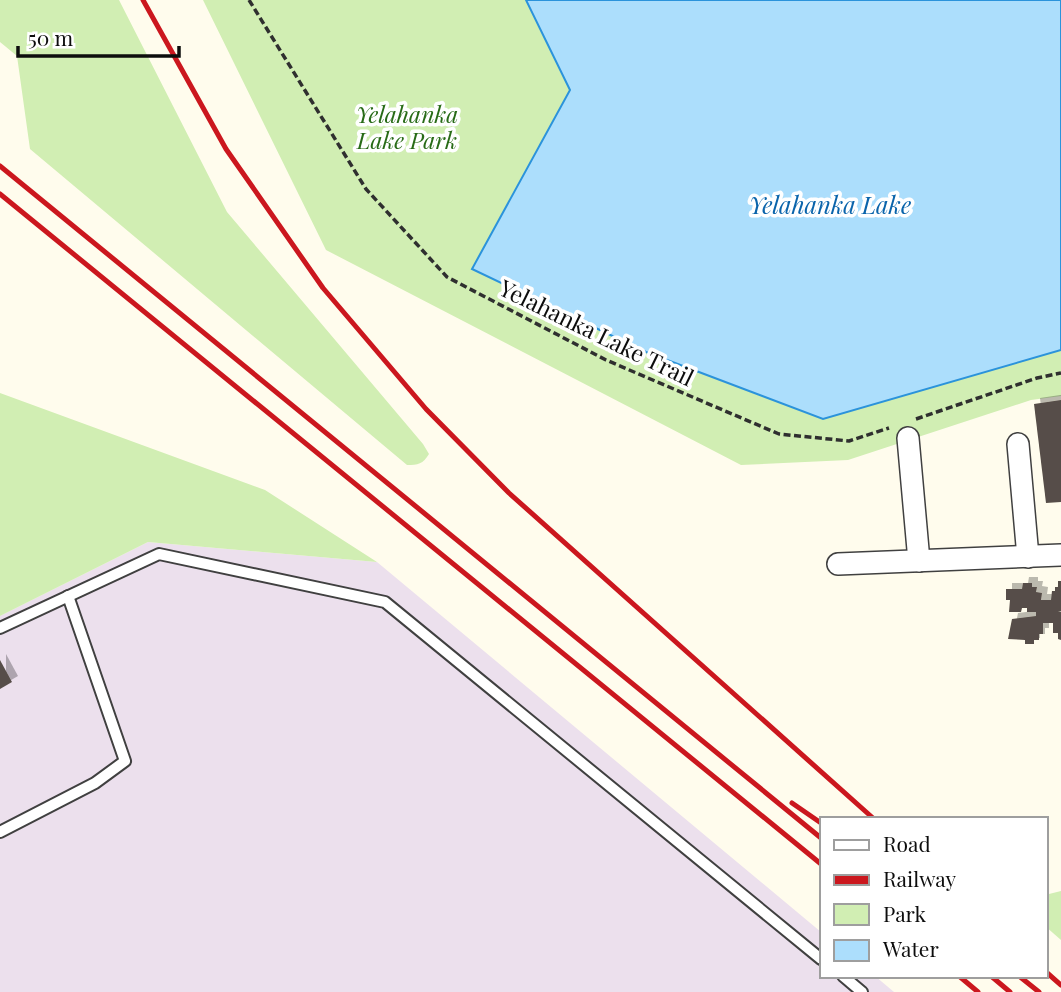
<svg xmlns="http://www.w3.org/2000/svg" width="1061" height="992" viewBox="0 0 1061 992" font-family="'Playfair Display',serif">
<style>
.industrial{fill:#ece0ed}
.green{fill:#d1eeb3}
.water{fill:#acdefc;stroke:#2b93db;stroke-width:2}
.building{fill:#574e48;filter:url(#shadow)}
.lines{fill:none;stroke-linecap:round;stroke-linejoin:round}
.service-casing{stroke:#404040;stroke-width:14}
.minor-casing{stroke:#404040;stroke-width:24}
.path{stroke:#2f2f2f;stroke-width:3.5;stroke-dasharray:7 3.5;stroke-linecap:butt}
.service{stroke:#fff;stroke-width:10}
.minor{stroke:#fff;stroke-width:21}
.rail{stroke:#cb171e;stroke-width:5}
.labels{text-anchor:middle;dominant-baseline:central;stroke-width:7;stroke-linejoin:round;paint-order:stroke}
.park-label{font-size:23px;font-style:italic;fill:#286b17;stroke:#fff}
.street-label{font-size:23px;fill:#0d0d0d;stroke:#fff}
.water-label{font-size:24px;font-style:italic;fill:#0a64ab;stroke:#fff}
</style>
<defs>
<filter id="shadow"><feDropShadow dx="6" dy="-6" stdDeviation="0" flood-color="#0004"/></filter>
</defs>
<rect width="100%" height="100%" fill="#fffced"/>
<path class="industrial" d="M 148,542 L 377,562 L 821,932 L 821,976 L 875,976 L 894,992 L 0,992 L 0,616 Z"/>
<g class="green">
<path d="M 0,0 L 119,0 L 227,212 L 423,444 L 429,454 C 423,464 418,465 407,465 L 30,149 L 17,56 L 0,42 Z"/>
<path d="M 203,0 L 526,0 L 570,90 L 473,269 L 646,352 L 823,419 L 1061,350 L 1061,396 L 1031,400 L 848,460 L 741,465 L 326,250 Z"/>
<path d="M 0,393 L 265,490 L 377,562 L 148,542 L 0,616 Z"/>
<path d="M 1061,891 L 1061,940 L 1045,926 L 1045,895 Z"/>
</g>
<path class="water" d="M 526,0 L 1061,0 L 1061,350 L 823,419 L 646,352 L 472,269 L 570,90 Z"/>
<g class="building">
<path d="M 1061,400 L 1061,502 L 1046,503 L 1034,404 Z"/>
<path d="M 1058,581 L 1061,581 L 1061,611 L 1058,611 L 1061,612 L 1061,640 L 1058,639 L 1058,633 L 1053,633 L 1053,623 L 1043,623 L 1043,634 L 1039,634 L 1039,640 L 1034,640 L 1034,644 L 1025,644 L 1025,640 L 1008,639 L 1012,619 L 1036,616 L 1036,612 L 1027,612 L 1027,608 L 1022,608 L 1021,612 L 1009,612 L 1010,600 L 1006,600 L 1006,589 L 1022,589 L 1023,583 L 1032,583 L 1032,587 L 1037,587 L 1036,592 L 1042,593 L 1041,600 L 1051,600 L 1052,591 L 1055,591 L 1055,587 L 1058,587 Z"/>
<path d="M 0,660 L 12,682 L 0,689 Z"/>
</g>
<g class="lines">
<defs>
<g id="service">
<path d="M 0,628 L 159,554 L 385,602 L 821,959"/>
<path d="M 0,832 L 95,783 L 125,761 L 68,596"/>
<path d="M 843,976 L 862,992"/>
</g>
<g id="minor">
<path d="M 908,438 L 919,561"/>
<path d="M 1018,444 L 1028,557"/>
<path d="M 838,564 L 1061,555"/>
</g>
</defs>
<use href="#service" class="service-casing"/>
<use href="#minor" class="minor-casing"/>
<g class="path">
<path d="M 249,0 L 366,189 L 447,277 L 606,360 L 779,434 L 849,441 L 889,428"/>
<path d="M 916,419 L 1037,378 L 1061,373"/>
</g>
<use href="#service" class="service"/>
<use href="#minor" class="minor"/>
<g class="rail">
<path d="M 143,0 L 226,149 L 323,288 L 426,409 L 509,493 L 874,819"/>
<path d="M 0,166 L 821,838"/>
<path d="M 0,194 L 821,864"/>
<path d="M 792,803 L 821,823"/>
<path d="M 1045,971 L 1061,985"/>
<path d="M 959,976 L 978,992"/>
<path d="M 991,976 L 1010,992"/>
<path d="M 1019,976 L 1039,992"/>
</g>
</g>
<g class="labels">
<g class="park-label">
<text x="407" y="113">Yelahanka<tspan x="407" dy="26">Lake Park</tspan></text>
</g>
<g class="street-label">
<text transform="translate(597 332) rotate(26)">Yelahanka Lake Trail</text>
</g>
<g class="water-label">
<text x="830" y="204">Yelahanka Lake</text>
</g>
</g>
<rect x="820" y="817" width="228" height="161" fill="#ffffff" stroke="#9e9e9e" stroke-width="2"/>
<rect x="834" y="840" width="35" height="10" fill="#ffffff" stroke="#9e9e9e" stroke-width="2"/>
<text x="883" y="852" font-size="21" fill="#0d0d0d">Road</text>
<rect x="834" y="875" width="35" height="10" fill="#cb171e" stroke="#9e9e9e" stroke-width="2"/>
<text x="883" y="887" font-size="21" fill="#0d0d0d">Railway</text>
<rect x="834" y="904" width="35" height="21" fill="#d1eeb3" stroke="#9e9e9e" stroke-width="2"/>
<text x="883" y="922" font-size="21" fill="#0d0d0d">Park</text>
<rect x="834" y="940" width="35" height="21" fill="#acdefc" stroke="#9e9e9e" stroke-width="2"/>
<text x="883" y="957" font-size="21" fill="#0d0d0d">Water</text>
<path d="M18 46v10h161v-10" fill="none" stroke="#0d0d0d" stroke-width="3.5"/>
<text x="28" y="46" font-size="21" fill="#0d0d0d" stroke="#ffffff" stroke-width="5" paint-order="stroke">50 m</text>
</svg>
